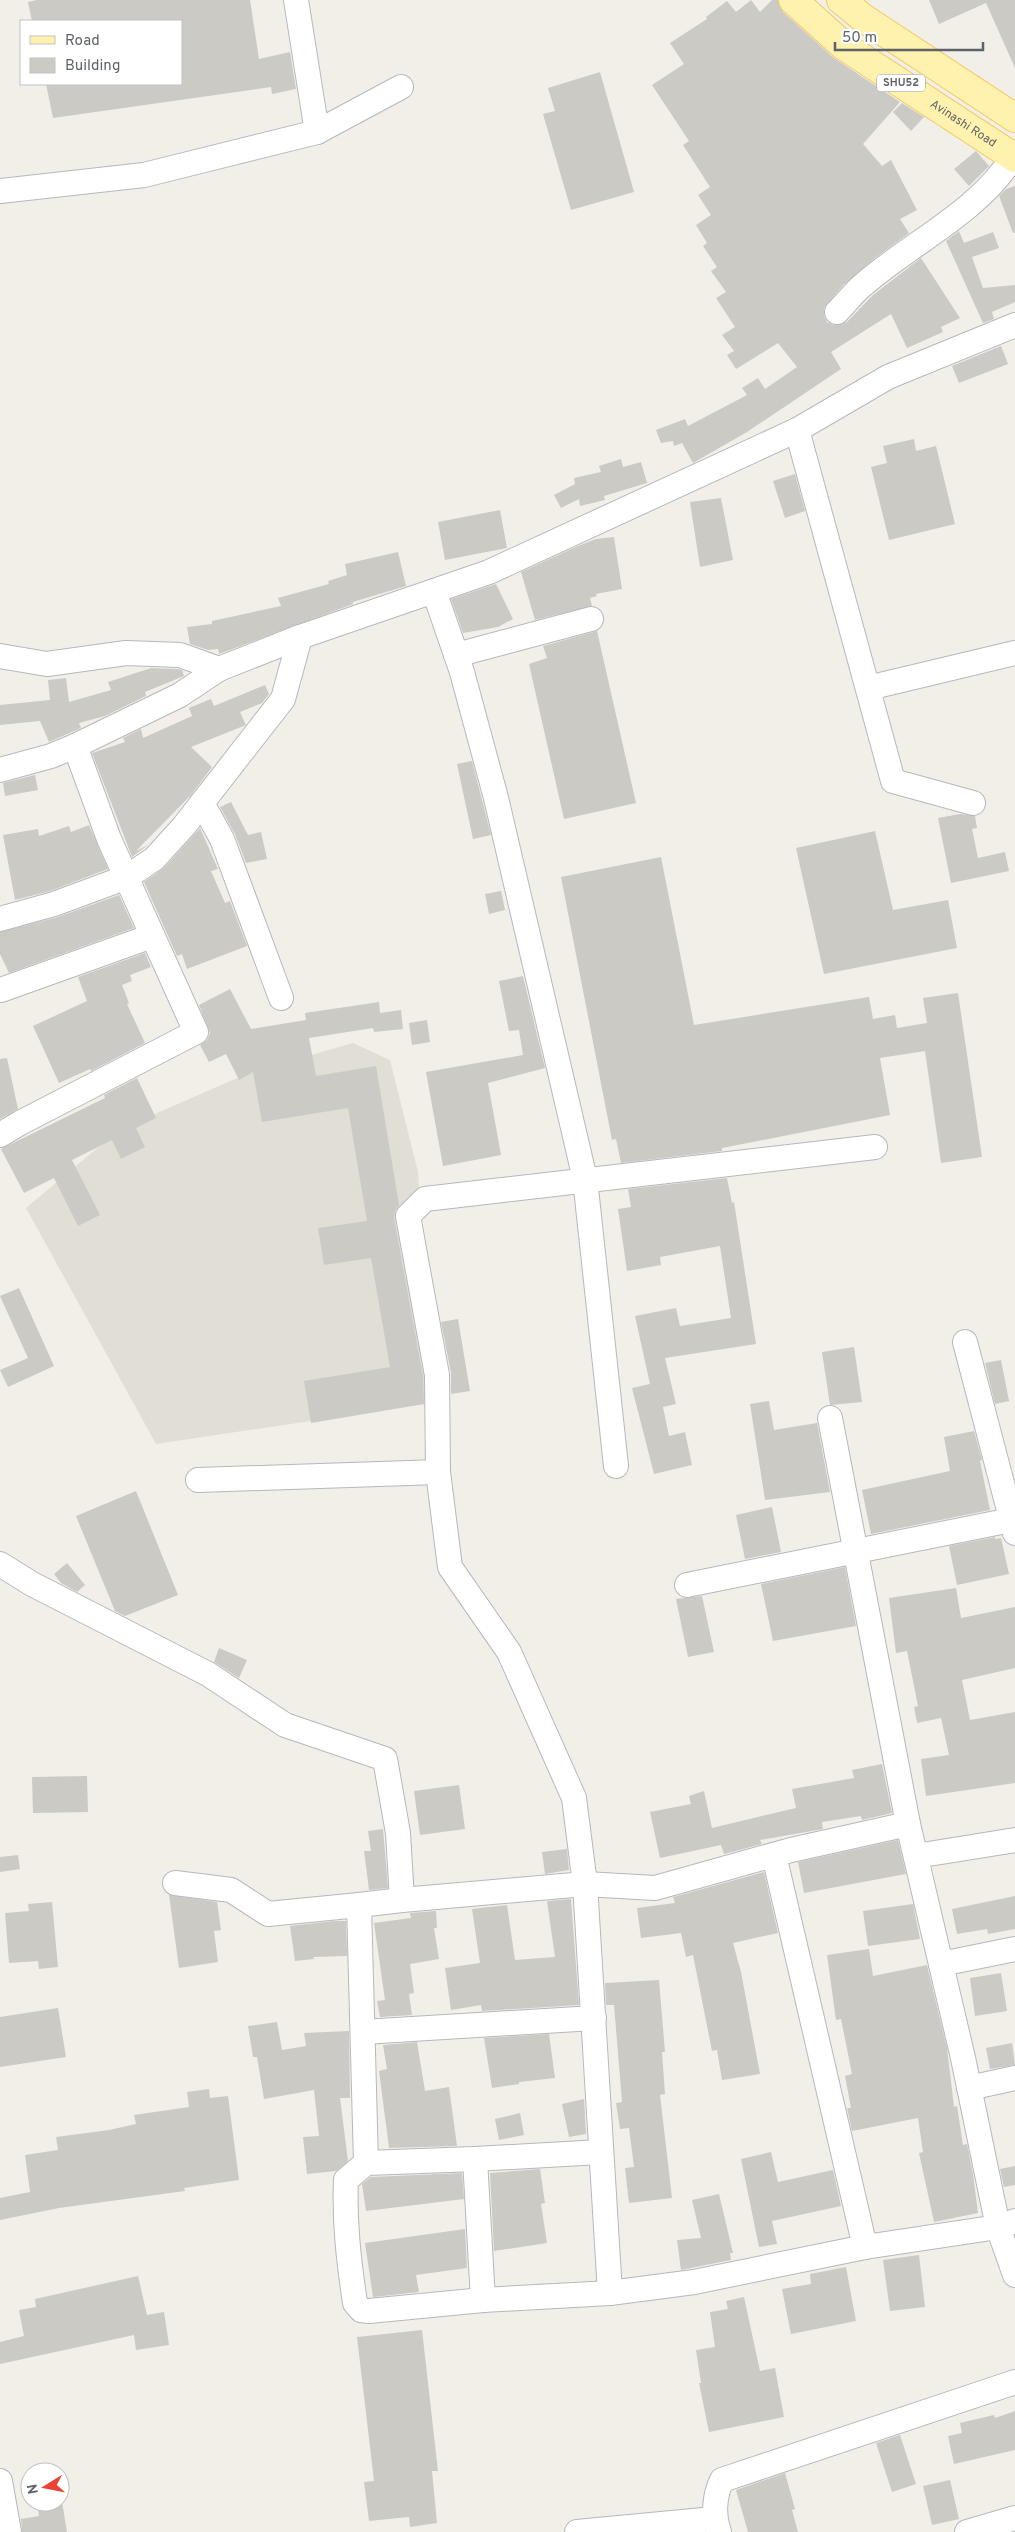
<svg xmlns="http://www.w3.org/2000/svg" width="1015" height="2532" viewBox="0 0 1015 2532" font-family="Overpass,sans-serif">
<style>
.education{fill:#e1ded6}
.building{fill:#cccac5}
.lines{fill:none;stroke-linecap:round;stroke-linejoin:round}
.minor-casing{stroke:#b5b8bc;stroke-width:26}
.major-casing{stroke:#f2c960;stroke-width:30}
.minor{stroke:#fff;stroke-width:24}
.major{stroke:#fff2af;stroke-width:28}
.labels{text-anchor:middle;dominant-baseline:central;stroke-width:5;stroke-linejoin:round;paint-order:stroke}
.shield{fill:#fff;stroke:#8f9295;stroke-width:1}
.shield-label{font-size:11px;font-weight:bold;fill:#5f6368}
.street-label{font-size:12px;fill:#5f6368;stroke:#fff}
</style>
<rect width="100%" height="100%" fill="#f1efe8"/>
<path class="education" d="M 353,1043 L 390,1060 L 418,1172 L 431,1403 L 156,1444 L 26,1208 L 120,1129 L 249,1073 Z"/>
<g class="building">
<path d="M 37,0 L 250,0 L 259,59 L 290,52 L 296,89 L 272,94 L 271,87 L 53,118 L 46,84 L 181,84 L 181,21 L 32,21 L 28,2 Z"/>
<path d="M 751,0 L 760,12 L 772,0 L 778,0 L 783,12 L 834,58 L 900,102 L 863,144 L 882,166 L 891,160 L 917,210 L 900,219 L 909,233 L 875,258 L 843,285 L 824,308 L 824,315 L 827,322 L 834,325 L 847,322 L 873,295 L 921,258 L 960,318 L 941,327 L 943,332 L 907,348 L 891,314 L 831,352 L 841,369 L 747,432 L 693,463 L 682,443 L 674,446 L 673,441 L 661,443 L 656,430 L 685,419 L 688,426 L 747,395 L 742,388 L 758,378 L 765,389 L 797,367 L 778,343 L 736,369 L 727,355 L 734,351 L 722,335 L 735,327 L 716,298 L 726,292 L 711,271 L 717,267 L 703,246 L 707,243 L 696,225 L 711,215 L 698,195 L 710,187 L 683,145 L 689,141 L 652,85 L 684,64 L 670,43 L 707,19 L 706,17 L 727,1 L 736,12 Z"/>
<path d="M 929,0 L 1015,0 L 1015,68 L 986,3 L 939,24 Z"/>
<path d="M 600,72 L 634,192 L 571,210 L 543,114 L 555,111 L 548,88 Z"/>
<path d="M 902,103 L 924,117 L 911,131 L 893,112 Z"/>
<path d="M 976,151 L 989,166 L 969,186 L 954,169 Z"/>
<path d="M 1015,186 L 1015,233 L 1013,233 L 999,196 L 1006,189 Z"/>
<path d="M 959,231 L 964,243 L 993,232 L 999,248 L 972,257 L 983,288 L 1015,285 L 1015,302 L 992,312 L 994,319 L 983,323 L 946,241 Z"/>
<path d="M 1001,346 L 1008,364 L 959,383 L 952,366 Z"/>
<path d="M 914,439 L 916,451 L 936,446 L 955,524 L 889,540 L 871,467 L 887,463 L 883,446 Z"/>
<path d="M 621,459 L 623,467 L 641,462 L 647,483 L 604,496 L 605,500 L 580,506 L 579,499 L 561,508 L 554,495 L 575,484 L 574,478 L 601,472 L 599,466 Z"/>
<path d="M 795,474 L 805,511 L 785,518 L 773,481 Z"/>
<path d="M 721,498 L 733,560 L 700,567 L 690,502 Z"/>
<path d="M 500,510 L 507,548 L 445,560 L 438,522 Z"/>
<path d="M 614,537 L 622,589 L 596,594 L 597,596 L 590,598 L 592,606 L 535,620 L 521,572 L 578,546 L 596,539 Z"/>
<path d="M 398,552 L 406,586 L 353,602 L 353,604 L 219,654 L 218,649 L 208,650 L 190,644 L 187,627 L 212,624 L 212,621 L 281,606 L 278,598 L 329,584 L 328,581 L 347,575 L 345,564 Z"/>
<path d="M 496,584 L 513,619 L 498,627 L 463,633 L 451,599 Z"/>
<path d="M 597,631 L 636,803 L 564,819 L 529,664 L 547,658 L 543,646 Z"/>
<path d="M 151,668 L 177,669 L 182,670 L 184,676 L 145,692 L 146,696 L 105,716 L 79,723 L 81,728 L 49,742 L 40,721 L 0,725 L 0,705 L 50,700 L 48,680 L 66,678 L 69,702 L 111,690 L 108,682 Z"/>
<path d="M 265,685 L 269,694 L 262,703 L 240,712 L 246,725 L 191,747 L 212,767 L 192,794 L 136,851 L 148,845 L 132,857 L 92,753 L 125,742 L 123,738 L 141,729 L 143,738 L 192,716 L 189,708 L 211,699 L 214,706 Z"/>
<path d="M 472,761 L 491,835 L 473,839 L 457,764 Z"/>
<path d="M 35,775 L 38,790 L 5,796 L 3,783 Z"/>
<path d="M 231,802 L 248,835 L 261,832 L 267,859 L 246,863 L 235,834 L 220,807 Z"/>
<path d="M 960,814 L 975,816 L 977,828 L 972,829 L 978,858 L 1005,852 L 1009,871 L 951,883 L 938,818 Z"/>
<path d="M 89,825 L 108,869 L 50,891 L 15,900 L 3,835 L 38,829 L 39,836 L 69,826 L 71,832 Z"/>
<path d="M 200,828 L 218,869 L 211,871 L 225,903 L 230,901 L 247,946 L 187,969 L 182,954 L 177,956 L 144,882 L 164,868 Z"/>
<path d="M 875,831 L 893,910 L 948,900 L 957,948 L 824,974 L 796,848 Z"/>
<path d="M 661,857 L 694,1025 L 869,997 L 873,1019 L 895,1015 L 897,1028 L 927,1023 L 923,998 L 958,993 L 982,1157 L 941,1163 L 925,1051 L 880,1058 L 890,1115 L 722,1148 L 722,1151 L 621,1163 L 616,1139 L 612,1140 L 561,877 Z"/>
<path d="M 501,891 L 505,910 L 489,914 L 485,894 Z"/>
<path d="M 119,895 L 134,928 L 9,973 L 0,954 L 0,932 L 58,917 Z"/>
<path d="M 145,953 L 151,967 L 130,975 L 132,981 L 122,985 L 129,1003 L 127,1004 L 145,1043 L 91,1071 L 90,1069 L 59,1083 L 33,1026 L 87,1001 L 78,977 Z"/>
<path d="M 523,976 L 545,1068 L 488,1083 L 501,1155 L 443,1166 L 426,1072 L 523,1055 L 519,1030 L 509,1031 L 499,981 Z"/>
<path d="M 230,989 L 251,1029 L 306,1020 L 305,1013 L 379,1002 L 380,1013 L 401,1010 L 403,1029 L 374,1032 L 373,1028 L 309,1038 L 316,1076 L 376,1066 L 399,1205 L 395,1211 L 394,1218 L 423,1376 L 424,1404 L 311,1423 L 304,1381 L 390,1367 L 371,1258 L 324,1265 L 318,1228 L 367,1221 L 348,1108 L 262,1122 L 253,1072 L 239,1080 L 226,1054 L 209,1062 L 200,1045 L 207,1040 L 210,1033 L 199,1005 Z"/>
<path d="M 427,1020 L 430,1042 L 412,1045 L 409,1023 Z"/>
<path d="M 7,1058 L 18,1109 L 0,1119 L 0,1059 Z"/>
<path d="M 137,1078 L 156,1118 L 136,1128 L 145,1147 L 121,1159 L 112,1140 L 72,1160 L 100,1215 L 78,1226 L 54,1178 L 24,1193 L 1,1149 L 105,1098 L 104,1095 Z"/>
<path d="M 727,1178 L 732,1203 L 734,1202 L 756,1344 L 665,1358 L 676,1404 L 663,1407 L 669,1436 L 685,1432 L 692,1465 L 654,1474 L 632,1388 L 650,1384 L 635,1316 L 676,1308 L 680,1326 L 731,1318 L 720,1246 L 660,1257 L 661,1265 L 627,1271 L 618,1209 L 631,1207 L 628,1189 Z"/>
<path d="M 19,1288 L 54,1366 L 8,1387 L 0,1370 L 28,1358 L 0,1296 Z"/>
<path d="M 458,1319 L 470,1391 L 451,1394 L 451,1373 L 441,1322 Z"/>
<path d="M 854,1347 L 862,1402 L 830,1405 L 822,1352 Z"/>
<path d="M 1001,1360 L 1009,1401 L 995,1404 L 985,1363 Z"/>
<path d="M 769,1401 L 774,1430 L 817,1423 L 830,1492 L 765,1500 L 750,1404 Z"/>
<path d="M 974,1431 L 982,1460 L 980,1461 L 990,1510 L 871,1534 L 862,1490 L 950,1471 L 944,1437 Z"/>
<path d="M 136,1491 L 178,1595 L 125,1616 L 115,1611 L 76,1516 Z"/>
<path d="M 772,1507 L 781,1552 L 745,1559 L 736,1515 Z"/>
<path d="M 995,1537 L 995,1539 L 1001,1538 L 1009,1574 L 957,1585 L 949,1546 Z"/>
<path d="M 67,1563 L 85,1585 L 77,1592 L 61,1583 L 54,1574 Z"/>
<path d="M 845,1567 L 856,1626 L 773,1641 L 761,1584 Z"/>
<path d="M 956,1588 L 961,1618 L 1015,1607 L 1015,1668 L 962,1680 L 970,1720 L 1015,1712 L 1015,1783 L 926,1796 L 921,1759 L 949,1755 L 941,1718 L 917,1723 L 914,1707 L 918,1706 L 907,1651 L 896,1653 L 889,1598 Z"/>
<path d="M 702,1596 L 714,1652 L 688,1657 L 676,1599 Z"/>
<path d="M 219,1648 L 247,1660 L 239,1678 L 214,1662 Z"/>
<path d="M 882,1764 L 892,1813 L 862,1820 L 861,1816 L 822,1822 L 823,1829 L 760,1840 L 762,1844 L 724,1854 L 721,1845 L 660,1858 L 650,1812 L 691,1804 L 689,1796 L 704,1791 L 712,1828 L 796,1808 L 792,1789 L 854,1778 L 852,1770 Z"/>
<path d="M 87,1776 L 88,1812 L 33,1813 L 32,1777 Z"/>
<path d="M 459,1785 L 465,1829 L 420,1835 L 414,1791 Z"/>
<path d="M 383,1829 L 388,1888 L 369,1890 L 364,1851 L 371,1851 L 368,1831 Z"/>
<path d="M 898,1840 L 906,1874 L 804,1893 L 798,1862 Z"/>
<path d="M 567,1849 L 569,1870 L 545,1874 L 542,1852 Z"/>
<path d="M 18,1855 L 20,1869 L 0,1872 L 0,1857 Z"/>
<path d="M 764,1872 L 778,1933 L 733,1943 L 741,1972 L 760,2074 L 722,2080 L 717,2050 L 712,2051 L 693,1955 L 686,1957 L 681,1933 L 641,1938 L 637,1908 L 675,1903 L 673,1897 Z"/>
<path d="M 169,1895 L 217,1902 L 221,1930 L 214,1931 L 218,1962 L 179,1968 Z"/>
<path d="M 1015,1896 L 1015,1929 L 988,1934 L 987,1929 L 957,1934 L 952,1909 Z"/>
<path d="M 571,1899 L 579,2005 L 482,2011 L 481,2005 L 451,2010 L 445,1968 L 480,1963 L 472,1909 L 507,1905 L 515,1960 L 555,1957 L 547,1901 Z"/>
<path d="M 52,1902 L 58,1967 L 39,1969 L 38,1961 L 9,1963 L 5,1913 L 29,1911 L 28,1904 Z"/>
<path d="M 913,1904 L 920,1939 L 868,1946 L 863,1911 Z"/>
<path d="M 436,1911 L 437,1928 L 434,1928 L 439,1959 L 410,1964 L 414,1993 L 409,1994 L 412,2015 L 380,2017 L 377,2001 L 385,2000 L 374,1923 L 411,1918 L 410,1913 Z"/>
<path d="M 334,1921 L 346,1921 L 347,1956 L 313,1957 L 314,1959 L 295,1961 L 290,1926 Z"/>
<path d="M 869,1949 L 873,1976 L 927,1965 L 947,2048 L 954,2107 L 957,2106 L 963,2145 L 967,2144 L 973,2174 L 978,2213 L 934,2222 L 919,2153 L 923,2152 L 918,2118 L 852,2131 L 847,2108 L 851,2108 L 845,2076 L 852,2074 L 841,2019 L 836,2020 L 827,1955 Z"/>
<path d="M 1001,1973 L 1007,2011 L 975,2016 L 970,1978 Z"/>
<path d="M 659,1980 L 665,2052 L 662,2052 L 665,2094 L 660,2095 L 672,2198 L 629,2203 L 625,2168 L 634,2167 L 629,2128 L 620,2129 L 616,2103 L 622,2102 L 614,2005 L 606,2005 L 605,1983 Z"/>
<path d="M 58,2008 L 66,2057 L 0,2067 L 0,2017 Z"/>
<path d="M 277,2022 L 282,2050 L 306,2046 L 304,2033 L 349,2031 L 350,2098 L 340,2098 L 348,2161 L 336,2171 L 307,2174 L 303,2137 L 319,2136 L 314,2090 L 264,2099 L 257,2057 L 253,2057 L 248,2026 Z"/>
<path d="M 549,2034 L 555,2078 L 519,2082 L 519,2084 L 492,2088 L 484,2038 Z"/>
<path d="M 417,2042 L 425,2091 L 449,2087 L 457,2146 L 389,2148 L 379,2071 L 387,2069 L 383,2045 Z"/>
<path d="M 1012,2043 L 1015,2065 L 990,2069 L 986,2048 Z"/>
<path d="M 209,2089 L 210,2098 L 228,2096 L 239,2180 L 184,2188 L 185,2191 L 59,2208 L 0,2220 L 0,2198 L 30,2192 L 25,2155 L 58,2150 L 56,2137 L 109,2130 L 136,2124 L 134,2115 L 189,2107 L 187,2092 Z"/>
<path d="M 584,2099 L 586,2134 L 569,2137 L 562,2104 Z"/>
<path d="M 520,2113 L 524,2135 L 499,2140 L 495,2119 Z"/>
<path d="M 771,2152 L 778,2182 L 833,2170 L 841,2206 L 772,2221 L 777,2244 L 759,2247 L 741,2159 Z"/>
<path d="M 1015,2166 L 1015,2185 L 1004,2187 L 1000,2169 Z"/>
<path d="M 540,2169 L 545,2203 L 541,2204 L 547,2243 L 494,2251 L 490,2173 Z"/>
<path d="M 462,2173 L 464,2199 L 366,2211 L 362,2184 L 371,2177 Z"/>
<path d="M 719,2194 L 733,2253 L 730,2253 L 731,2260 L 681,2270 L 677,2240 L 701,2238 L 692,2200 Z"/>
<path d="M 465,2229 L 467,2268 L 416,2275 L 419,2292 L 373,2297 L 365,2243 Z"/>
<path d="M 919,2255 L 925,2307 L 890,2311 L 883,2260 Z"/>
<path d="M 846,2267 L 856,2321 L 791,2334 L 782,2289 L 811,2284 L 810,2274 Z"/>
<path d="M 138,2276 L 147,2315 L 164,2312 L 169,2345 L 136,2350 L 134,2335 L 0,2364 L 0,2342 L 24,2336 L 19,2310 L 36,2307 L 35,2299 Z"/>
<path d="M 744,2297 L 760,2371 L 775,2368 L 784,2417 L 709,2432 L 699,2383 L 701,2383 L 696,2350 L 715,2347 L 710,2312 L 728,2309 L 726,2301 Z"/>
<path d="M 422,2330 L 438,2471 L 432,2471 L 437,2523 L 410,2527 L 409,2517 L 369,2521 L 364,2482 L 374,2481 L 357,2337 Z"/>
<path d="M 1015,2411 L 1015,2450 L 954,2464 L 948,2436 L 962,2433 L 960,2423 L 994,2415 L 995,2418 Z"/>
<path d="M 900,2435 L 916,2484 L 892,2492 L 876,2443 Z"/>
<path d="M 785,2473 L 795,2509 L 792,2510 L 798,2532 L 748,2532 L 736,2490 Z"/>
<path d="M 950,2480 L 959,2519 L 932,2525 L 923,2486 Z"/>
<path d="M 37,2502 L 62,2502 L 67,2532 L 22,2532 L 21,2519 L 39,2516 Z"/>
</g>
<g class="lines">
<defs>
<g id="minor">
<path d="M 296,0 L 317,132"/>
<path d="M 0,191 L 144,175 L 317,132 L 401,87"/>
<path d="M 837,312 C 846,303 854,292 864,284 C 914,241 977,213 1013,157"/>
<path d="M 797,430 L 893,781 L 973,803"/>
<path d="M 434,591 L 462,672 L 496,798 L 585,1179 L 616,1466"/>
<path d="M 456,655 L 591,619"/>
<path d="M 0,656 L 47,664 L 126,653 L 180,655 L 219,669 L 300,637 L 489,572 L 797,430 L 888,377 L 1015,325"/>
<path d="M 868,688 L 1015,653"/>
<path d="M 0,770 L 51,756 L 75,746 L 180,695 L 219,669"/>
<path d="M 202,803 L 222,839 L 281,998"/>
<path d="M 0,919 L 54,904 L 127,877 L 154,859 L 184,826 L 283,699 L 300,637"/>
<path d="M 1,990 L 152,936"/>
<path d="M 0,1135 L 20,1123 L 196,1032 L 109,839 L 75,746"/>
<path d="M 965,1342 L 1015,1533"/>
<path d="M 830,1418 L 908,1824"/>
<path d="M 198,1480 L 438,1472"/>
<path d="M 0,1564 L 32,1584 L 208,1674 L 285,1725 L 385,1759 L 398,1833 L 402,1900 L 585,1884 L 655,1888 L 791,1850 L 908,1824 L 963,2058 L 998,2227 L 1015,2275"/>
<path d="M 687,1585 L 1011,1520"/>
<path d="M 774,1855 L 865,2247"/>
<path d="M 916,1856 L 1015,1840"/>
<path d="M 175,1883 L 231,1890 L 268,1914 L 359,1905"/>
<path d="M 402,1900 L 359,1905 L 366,2163 L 346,2180 C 344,2222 349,2262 355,2303 L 361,2310 L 369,2311 L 483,2300 L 610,2293 L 694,2282 L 865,2247 L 998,2227 L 1015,2221"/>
<path d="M 941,1964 L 1015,1949"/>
<path d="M 363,2032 L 594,2018"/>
<path d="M 969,2088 L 1015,2078"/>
<path d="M 475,2159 L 600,2152"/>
<path d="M 366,2163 L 475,2159 L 483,2300"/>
<path d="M 610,2293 L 585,1884 L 574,1798 L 509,1652 L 450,1567 L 438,1472 L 437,1375 L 408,1216 L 425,1199 L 875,1147"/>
<path d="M 0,2481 L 9,2532"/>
<path d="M 577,2532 L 714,2519"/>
<path d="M 719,2532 C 713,2516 714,2496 722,2480 L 1015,2382"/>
<path d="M 967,2532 L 1015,2518"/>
</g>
<g id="major">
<path id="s1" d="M 793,0 L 844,46 L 1015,158"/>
<path d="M 841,0 L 863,18 L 1015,118"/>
</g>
</defs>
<use href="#minor" class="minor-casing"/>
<use href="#major" class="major-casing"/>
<use href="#minor" class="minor"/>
<use href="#major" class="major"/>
</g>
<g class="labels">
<rect class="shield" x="877" y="74.5" width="48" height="17" rx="4"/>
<g class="shield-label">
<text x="901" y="83">SHU52</text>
</g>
<g class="street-label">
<text stroke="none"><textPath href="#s1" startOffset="211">Avinashi Road</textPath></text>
</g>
</g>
<rect x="20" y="20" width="162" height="65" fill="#ffffff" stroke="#bfc1c3"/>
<rect x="30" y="36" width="25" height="8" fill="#fff2af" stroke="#bfc1c3"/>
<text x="65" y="45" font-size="15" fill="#5f6368">Road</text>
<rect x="30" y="58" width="25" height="15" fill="#cccac5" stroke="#bfc1c3"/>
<text x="65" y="70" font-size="15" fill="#5f6368">Building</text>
<g transform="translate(45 2487) rotate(260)"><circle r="24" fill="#ffffff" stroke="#bfc1c3"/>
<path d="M0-4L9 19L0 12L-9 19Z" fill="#ea4335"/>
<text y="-8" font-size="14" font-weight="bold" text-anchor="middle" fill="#5f6368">N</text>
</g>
<path d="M835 42v8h148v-8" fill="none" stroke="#5f6368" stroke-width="2.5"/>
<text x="842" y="42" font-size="15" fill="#5f6368" stroke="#ffffff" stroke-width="4" paint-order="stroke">50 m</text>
</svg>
